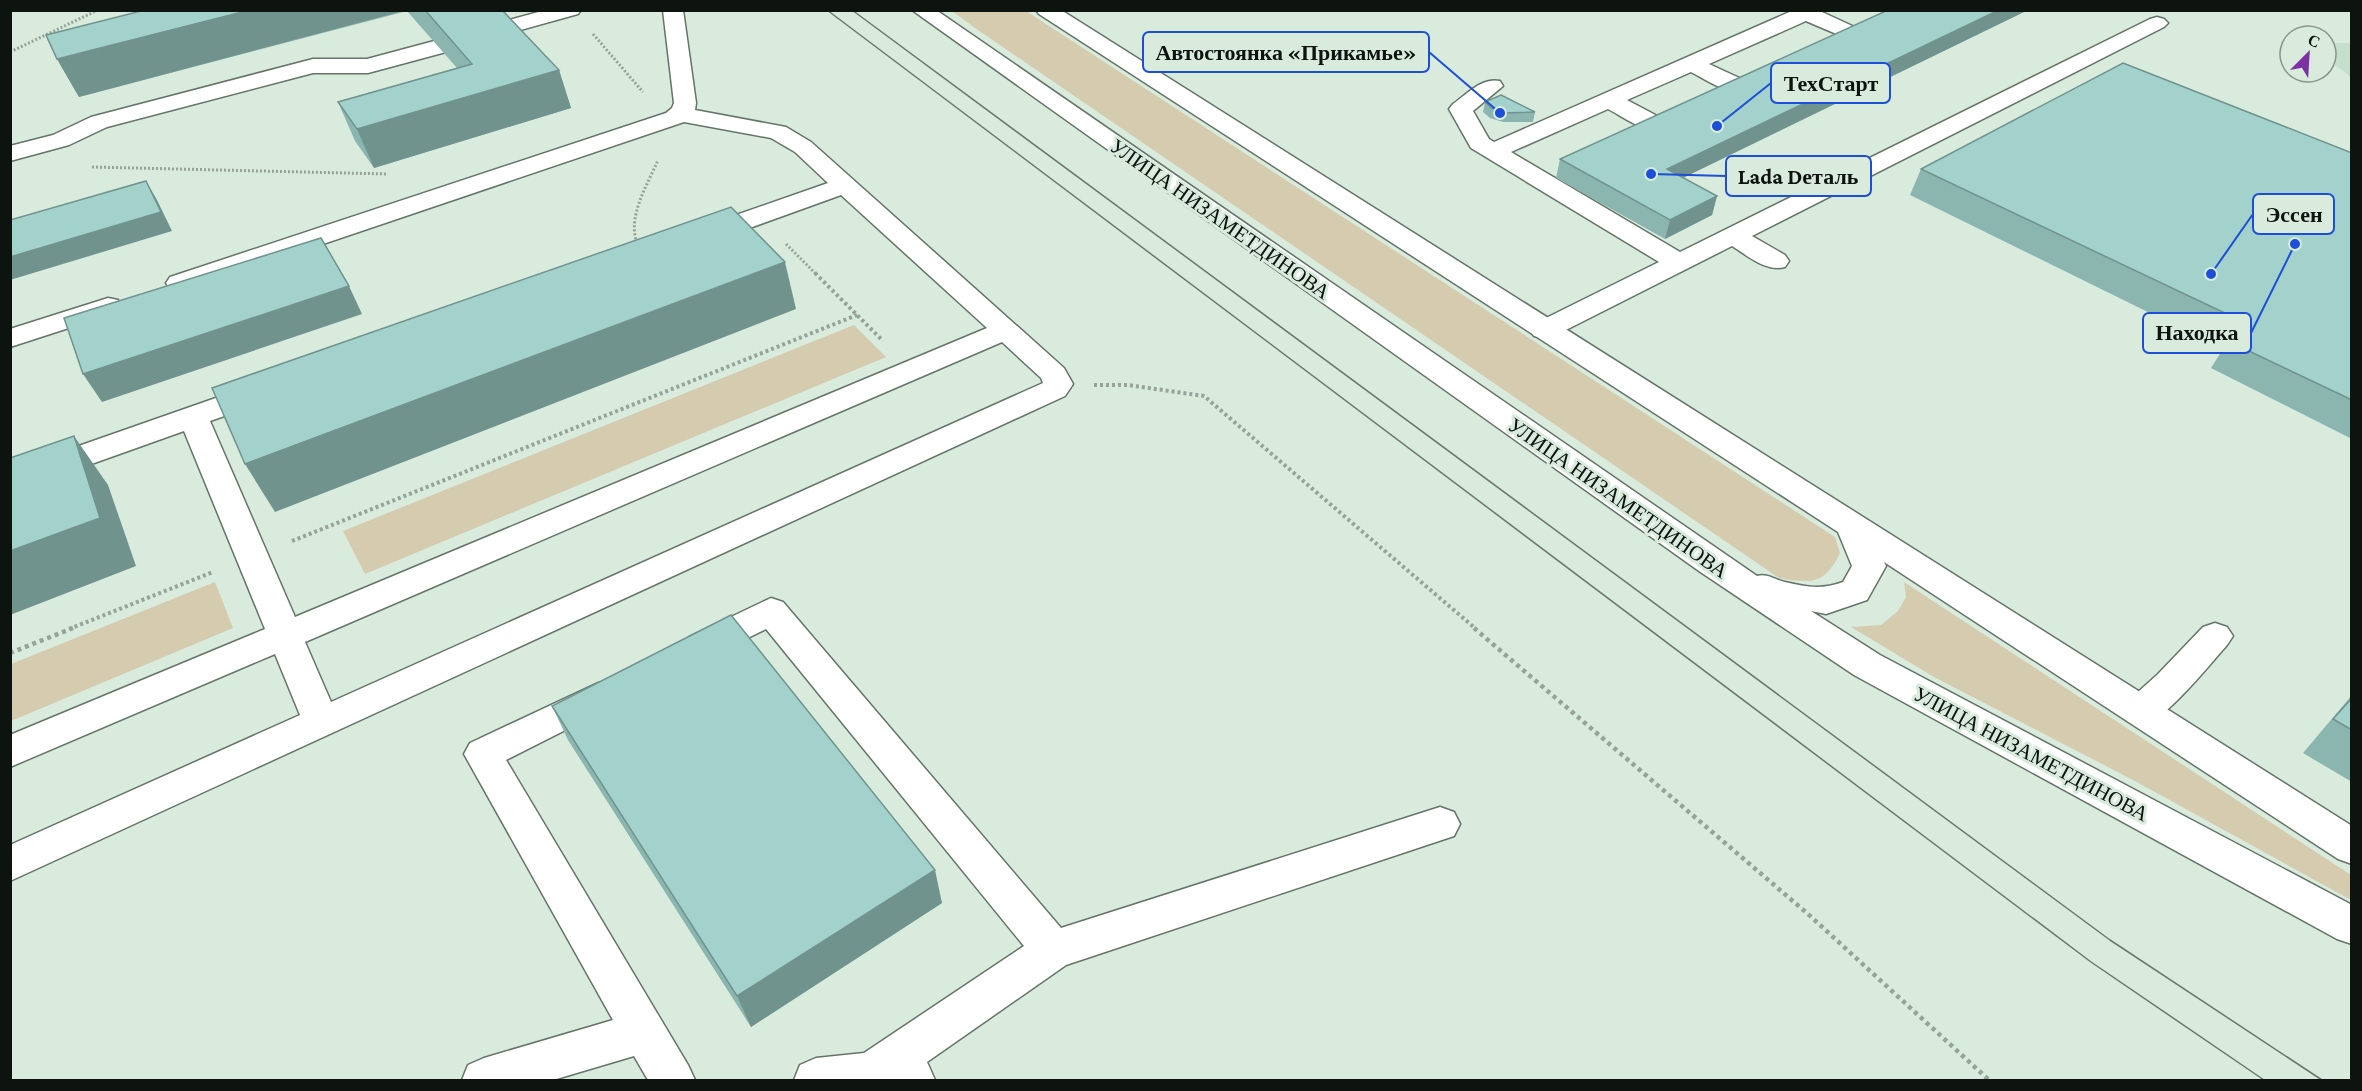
<svg xmlns="http://www.w3.org/2000/svg" width="2362" height="1091" viewBox="0 0 2362 1091" font-family="'Crimson Pro',serif">
<style>
.built{fill:#c6dfcd}
.green{fill:#d5cbaf}
.lines{fill:none;stroke-linecap:round;stroke-linejoin:round}
.minor-casing{stroke:#647468;stroke-width:3}
.major-casing{stroke:#647468;stroke-width:3}
.path-far2{stroke:#95a398;stroke-width:3;stroke-dasharray:2 2;stroke-linecap:butt}
.path-far1{stroke:#95a398;stroke-width:4;stroke-dasharray:3 3;stroke-linecap:butt}
.path{stroke:#95a398;stroke-width:4.5;stroke-dasharray:4 4;stroke-linecap:butt}
.minor{fill:#fff;fill-rule:evenodd}
.major{fill:#fff;fill-rule:evenodd}
.tram{stroke:#6b776e;stroke-width:1.5}
.wall{fill:#8bb5af}
.shaded-wall{fill:#71938e}
.building{fill:#a2d2cb;stroke:#71938e;stroke-width:1.5}
.labels{text-anchor:middle;dominant-baseline:central;stroke-width:6;stroke-linejoin:round;paint-order:stroke}
.street-label{font-size:21px;fill:#0d130f;stroke:#d9ebdd}
.leader{fill:none;stroke:#1d4ed8;stroke-width:2}
.callout-dot{fill:#1d4ed8;stroke:#d9ebdd;stroke-width:2}
.callout{fill:#d9ebdd;stroke:#1d4ed8;stroke-width:2}
.callout-label{font-size:22px;text-anchor:middle;font-weight:bold;fill:#0d130f}
</style>
<rect width="100%" height="100%" fill="#d9ebdd"/>
<path class="built" d="M 2326,43 L 2351,43 L 2351,77 L 2326,58 Z"/>
<g class="green">
<path d="M 952,11 L 1026,11 L 1835,537 L 1840,553 C 1824,586 1811,583 1779,578 L 975,28 Z"/>
<path d="M 854,325 L 886,357 L 365,574 L 343,531 Z"/>
<path d="M 215,582 L 233,628 L 11,721 L 11,664 Z"/>
<path d="M 1904,582 L 2351,875 L 2351,900 L 2135,781 L 1934,677 L 1851,627 L 1881,625 L 1898,611 L 1906,597 Z"/>
</g>
<g class="lines">
<defs>
<g id="minor">
<path d="M 546,10 L 581,10 L 578,14 L 499,36 L 491,35 L 488,30 L 491,25 Z"/>
<path d="M 663,10 L 683,10 L 696,103 L 695,110 L 786,127 L 811,142 L 1064,368 L 1073,384 L 1065,396 L 10,881 L 10,845 L 300,715 L 275,654 L 10,767 L 10,735 L 265,629 L 184,431 L 10,493 L 10,470 L 253,385 L 263,383 L 273,385 L 278,392 L 273,399 L 210,421 L 295,617 L 987,328 L 841,195 L 711,242 L 702,244 L 693,242 L 689,236 L 693,230 L 828,183 L 795,152 L 771,138 L 684,122 L 190,289 L 180,291 L 170,289 L 166,283 L 170,277 L 666,113 L 672,108 L 674,103 ZM 1002,342 L 1041,378 L 1043,383 L 331,702 L 305,642 Z"/>
<path d="M 1794,10 L 1823,10 L 1822,12 L 1861,30 L 1864,35 L 1861,40 L 1853,41 L 1806,21 L 1709,64 L 1748,82 L 1751,87 L 1748,92 C 1729,96 1707,80 1691,72 L 1627,100 L 1663,119 L 1667,124 L 1663,129 C 1645,134 1624,117 1608,109 L 1511,152 L 1680,252 L 2150,19 L 2157,17 L 2164,19 L 2168,23 L 2164,27 L 1752,236 L 1785,255 L 1789,261 L 1785,267 C 1766,272 1748,256 1732,246 L 1554,336 L 1544,338 L 1534,336 L 1530,330 L 1534,324 L 1659,262 L 1471,148 L 1449,109 L 1453,104 C 1467,94 1482,77 1500,81 L 1503,86 L 1473,111 L 1489,139 L 1494,142 Z"/>
<path d="M 438,40 L 446,42 L 449,47 L 446,52 L 368,73 L 313,73 L 107,127 L 69,145 L 10,161 L 10,146 L 53,135 L 91,117 L 313,59 L 367,59 Z"/>
<path d="M 108,298 L 118,300 L 122,306 L 118,312 L 10,347 L 10,329 Z"/>
<path d="M 771,598 L 783,602 L 1061,928 L 1440,807 L 1454,812 L 1460,824 L 1454,836 L 1066,965 L 927,1062 L 935,1080 L 794,1080 L 800,1065 L 816,1058 L 864,1053 L 1024,946 L 766,629 L 713,655 L 701,659 L 689,655 L 683,646 L 689,637 Z"/>
<path d="M 2215,623 L 2227,627 L 2233,636 L 2227,645 C 2212,662 2162,724 2142,725 C 2138,725 2132,722 2128,721 L 2123,711 L 2128,701 L 2158,674 L 2203,627 Z"/>
<path d="M 598,683 L 611,687 L 616,697 L 611,707 L 506,760 L 688,1065 L 695,1080 L 648,1080 L 634,1056 L 553,1080 L 462,1080 L 468,1065 L 484,1058 L 613,1020 L 464,754 L 470,743 Z"/>
</g>
<path id="major" d="M 912,10 L 936,10 L 1757,576 C 1767,573 1775,580 1785,582 C 1807,587 1821,590 1843,582 L 1852,566 L 1838,532 L 1039,14 L 1036,10 L 1061,10 L 2352,826 L 2352,864 L 2338,859 L 1884,562 L 1886,566 L 1867,600 L 1826,614 L 1811,611 L 1880,655 L 2352,905 L 2352,944 L 2337,939 L 1854,675 L 1699,571 Z"/>
</defs>
<use href="#minor" class="minor-casing"/>
<use href="#major" class="major-casing"/>
<g class="path-far2">
<path d="M 593,34 L 643,92"/>
<path d="M 10,52 L 98,10"/>
<path d="M 92,167 L 388,174"/>
<path d="M 637,243 C 627,216 648,184 658,160"/>
<path d="M 786,244 L 816,274"/>
</g>
<g class="path-far1">
<path d="M 815,273 L 883,341"/>
<path d="M 1094,385 L 1128,385 L 1204,396 L 1476,629"/>
<path d="M 292,541 L 857,315"/>
<path d="M 69,629 L 213,572"/>
</g>
<g class="path">
<path d="M 1474,628 L 1808,914 L 1989,1080"/>
<path d="M 10,653 L 73,628"/>
</g>
<use href="#minor" class="minor"/>
<use href="#major" class="major"/>
<g class="tram">
<path d="M 827,10 L 2091,962 L 2264,1080"/>
<path d="M 852,10 L 2110,940 L 2322,1080"/>
</g>
</g>
<g class="wall">
<path d="M 145,10 L 502,10 L 559,70 L 571,108 L 374,168 L 355,141 L 338,102 L 457,68 L 407,11 L 79,97 L 57,59 Z"/>
<path d="M 1888,10 L 2028,10 L 1683,178 L 1717,196 L 1712,215 L 1665,239 L 1556,178 L 1560,159 Z"/>
<path d="M 1485,102 L 1535,112 L 1533,122 L 1503,122 L 1490,118 L 1483,112 Z"/>
<path d="M 2352,153 L 2352,439 L 2211,368 L 2223,349 L 1910,195 L 1921,169 Z"/>
<path d="M 2352,695 L 2352,782 L 2303,753 Z"/>
<path d="M 552,706 L 942,903 L 751,1027 L 568,740 Z"/>
</g>
<g class="shaded-wall">
<path d="M 250,10 L 407,10 L 79,97 L 57,59 Z"/>
<path d="M 1999,10 L 2028,10 L 1662,188 L 1667,169 Z"/>
<path d="M 559,70 L 571,108 L 374,168 L 357,129 Z"/>
<path d="M 146,181 L 157,200 L 172,231 L 10,280 L 10,257 Z"/>
<path d="M 1717,196 L 1712,215 L 1665,239 L 1670,220 Z"/>
<path d="M 785,262 L 796,309 L 275,512 L 245,464 Z"/>
<path d="M 349,286 L 362,314 L 102,402 L 83,374 Z"/>
<path d="M 74,436 L 108,485 L 136,566 L 10,615 L 10,551 Z"/>
<path d="M 935,870 L 942,903 L 751,1027 L 737,996 Z"/>
</g>
<g class="building">
<path d="M 145,10 L 250,10 L 57,59 L 46,35 Z"/>
<path d="M 425,10 L 502,10 L 559,70 L 357,129 L 338,102 L 472,64 Z"/>
<path d="M 1888,10 L 1999,10 L 1667,169 L 1717,196 L 1670,220 L 1560,159 Z"/>
<path d="M 2123,63 L 2352,153 L 2352,400 L 2228,341 L 2250,325 L 1921,169 Z"/>
<path d="M 1501,95 L 1535,112 L 1505,113 L 1492,108 L 1485,102 Z"/>
<path d="M 146,181 L 161,212 L 10,257 L 10,220 Z"/>
<path d="M 731,207 L 785,262 L 245,464 L 212,388 Z"/>
<path d="M 321,238 L 349,286 L 83,374 L 64,318 Z"/>
<path d="M 74,436 L 100,518 L 10,551 L 10,458 Z"/>
<path d="M 731,615 L 935,870 L 737,996 L 552,706 Z"/>
<path d="M 2352,698 L 2352,730 L 2333,719 Z"/>
</g>
<g class="labels">
<g class="street-label">
<text transform="translate(1220 219) rotate(35)">УЛИЦА НИЗАМЕТДИНОВА</text>
<text transform="translate(1618 498) rotate(35)">УЛИЦА НИЗАМЕТДИНОВА</text>
<text transform="translate(2031 754) rotate(28)">УЛИЦА НИЗАМЕТДИНОВА</text>
</g>
</g>
<path class="leader" d="M1500 113L1429 52M1717 126L1771 83M1651 174L1726 176M2211 274L2253 214M2295 244L2251 333"/>
<g class="callout-dot">
<circle cx="1500" cy="113" r="6"/>
<circle cx="1717" cy="126" r="6"/>
<circle cx="1651" cy="174" r="6"/>
<circle cx="2211" cy="274" r="6"/>
<circle cx="2295" cy="244" r="6"/>
</g>
<g class="callout">
<rect x="1143" y="32" width="286" height="40" rx="6"/>
<rect x="1771" y="63" width="119" height="40" rx="6"/>
<rect x="1726" y="156" width="145" height="40" rx="6"/>
<rect x="2253" y="194" width="81" height="40" rx="6"/>
<rect x="2143" y="313" width="108" height="40" rx="6"/>
</g>
<g class="callout-label">
<text x="1286" y="60">Автостоянка «Прикамье»</text>
<text x="1831" y="91">ТехСтарт</text>
<text x="1798" y="184">Lada Dеталь</text>
<text x="2294" y="222">Эссен</text>
<text x="2197" y="340">Находка</text>
</g>
<rect width="2362" height="1091" fill="none" stroke="#0d130f" stroke-width="24"/>
<g transform="translate(2308 54) rotate(24)"><circle r="28" fill="#d9ebdd" stroke="#87958b" stroke-width="1.5"/>
<path d="M0-4.5L10 22L0 15L-10 22Z" fill="#7d31a2"/>
<text y="-9" font-size="16" font-weight="bold" text-anchor="middle" fill="#0d130f">С</text>
</g>
</svg>
